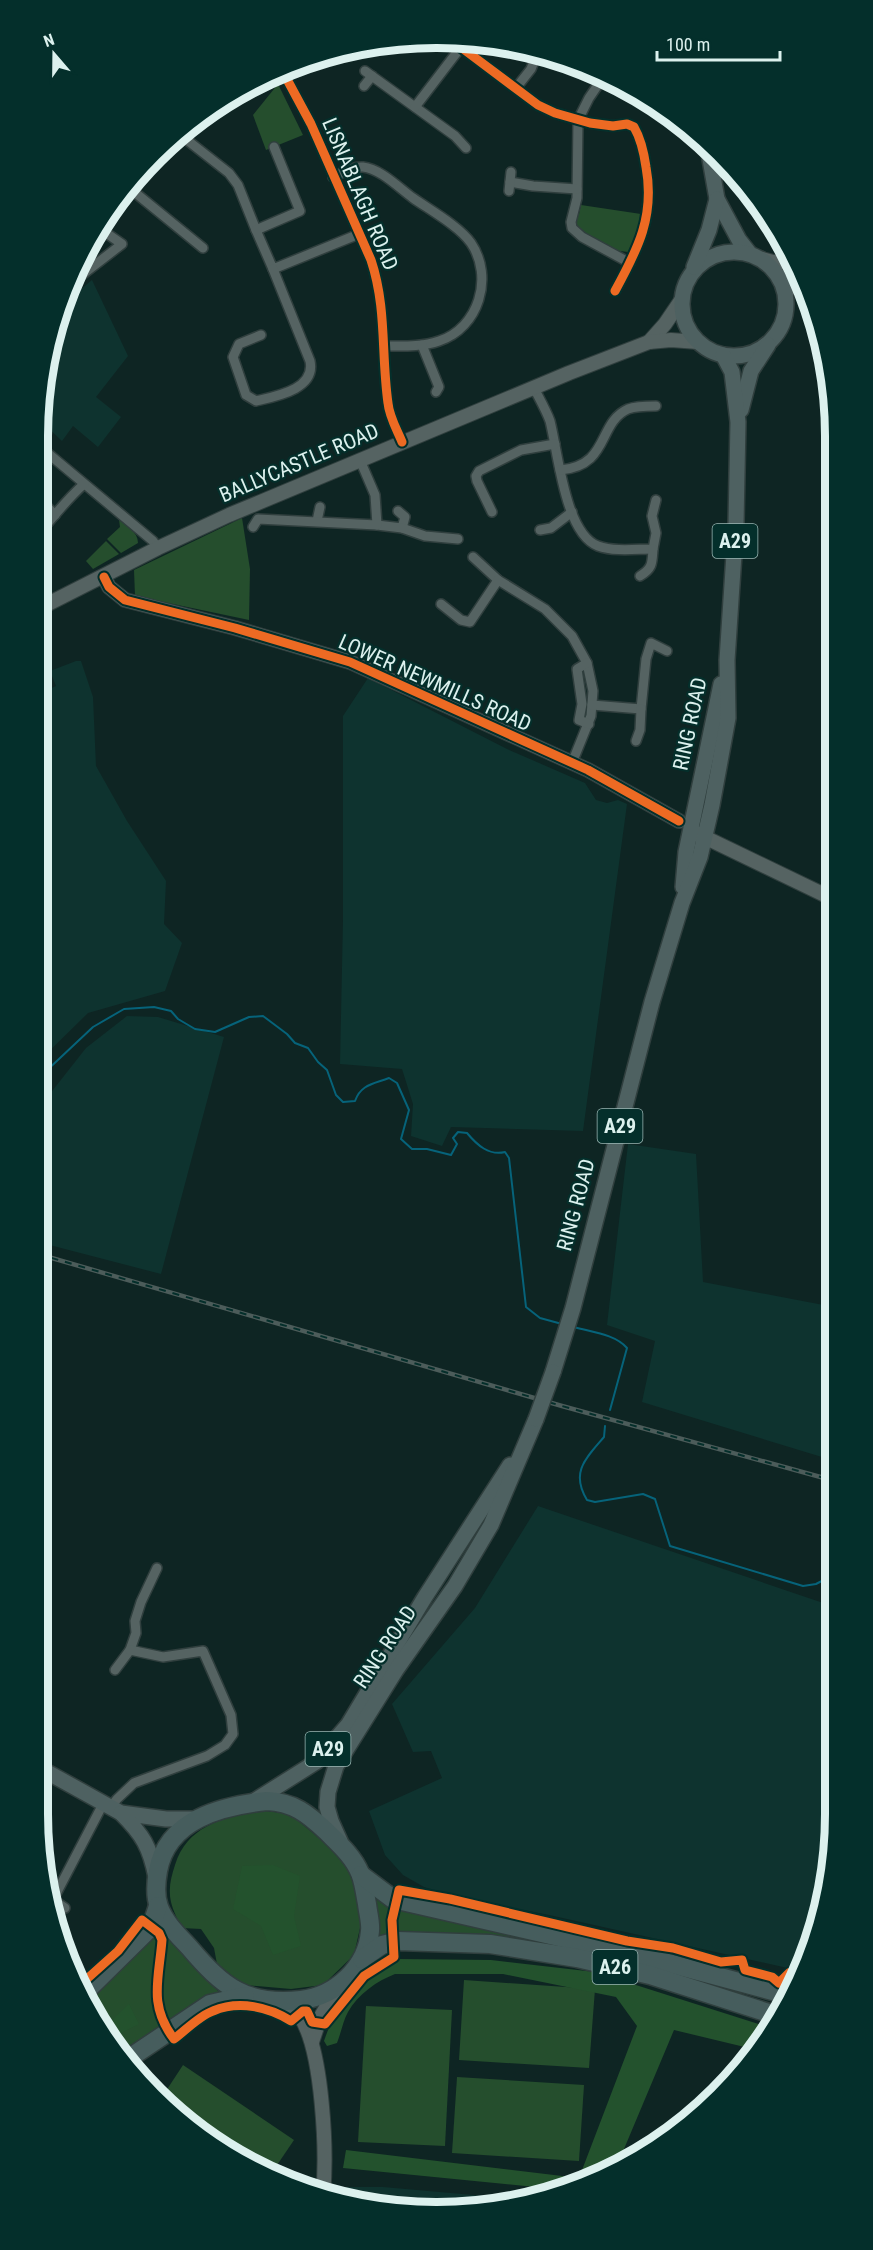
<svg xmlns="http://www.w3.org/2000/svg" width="873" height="2250" viewBox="0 0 873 2250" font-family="'Roboto Condensed',sans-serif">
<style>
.built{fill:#0e332f}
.green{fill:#254e2d}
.forest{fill:#23522d}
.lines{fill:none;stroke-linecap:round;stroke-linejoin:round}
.stream{stroke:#06637a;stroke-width:2}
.street-casing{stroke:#303f3e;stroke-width:12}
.secondary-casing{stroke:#303f3e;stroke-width:16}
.primary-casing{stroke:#303f3e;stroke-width:18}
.highway-casing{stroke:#303f3e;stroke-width:21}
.street{stroke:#556362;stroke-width:9}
.secondary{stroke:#556362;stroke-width:14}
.primary{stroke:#4e6161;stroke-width:15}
.highway{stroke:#465d5d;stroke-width:18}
.rail-casing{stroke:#4c5c5a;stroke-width:4.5}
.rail{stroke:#042f2b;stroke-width:2;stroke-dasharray:7;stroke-linecap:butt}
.primary-bridge-casing{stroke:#303f3e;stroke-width:18;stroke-linecap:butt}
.primary-bridge{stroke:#4e6161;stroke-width:15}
.cycleway-casing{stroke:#042f2b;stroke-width:13}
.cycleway{stroke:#ed6a23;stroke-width:9}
.labels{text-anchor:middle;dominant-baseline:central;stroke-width:4.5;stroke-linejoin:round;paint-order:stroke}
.shield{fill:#042f2b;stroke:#9bb7b4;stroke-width:1.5}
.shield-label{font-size:20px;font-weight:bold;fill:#dcf1ee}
.street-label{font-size:21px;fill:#dcf1ee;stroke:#042f2b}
.rim{fill:none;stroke:#dcf1ee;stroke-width:8}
</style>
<rect width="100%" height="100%" fill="#0e2523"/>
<g class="built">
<path d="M 92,280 L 128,356 L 96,397 L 121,417 L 98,447 L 73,426 L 62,441 L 40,420 L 51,333 L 62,305 Z"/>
<path d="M 76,661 L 81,661 L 93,697 L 96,766 L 127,821 L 166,881 L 164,924 L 182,943 L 165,991 L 88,1013 L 38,1062 L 38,694 L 56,686 L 50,671 Z"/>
<path d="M 368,678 L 507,749 L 585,783 L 596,800 L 607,803 L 618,800 L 627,804 L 583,1131 L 451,1127 L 442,1146 L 411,1136 L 413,1104 L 402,1069 L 340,1064 L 343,920 L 343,716 Z"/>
<path d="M 127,1016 L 158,1017 L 224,1037 L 161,1274 L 38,1242 L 38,1109 L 86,1048 Z"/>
<path d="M 628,1144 L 696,1154 L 703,1282 L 834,1307 L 835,1461 L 642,1402 L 655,1341 L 607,1325 Z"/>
<path d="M 538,1506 L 835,1607 L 835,1814 L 822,1917 L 801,1971 L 549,1915 L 456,1897 L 424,1887 L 403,1875 L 385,1855 L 369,1811 L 442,1778 L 431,1751 L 413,1752 L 392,1704 L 475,1608 Z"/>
<path d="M 345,2187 L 383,2187 L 530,2200 L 515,2205 L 384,2209 L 352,2202 Z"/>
</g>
<g class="green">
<path d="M 278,84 L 303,135 L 266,150 L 253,115 Z"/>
<path d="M 581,205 L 641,214 L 639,227 L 628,252 L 620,251 L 618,253 L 577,228 L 577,214 L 579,214 Z"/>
<path d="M 242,518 L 250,569 L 249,620 L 135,596 L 134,570 Z"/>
<path d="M 119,520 C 127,526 138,532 138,543 L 121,553 L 107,539 L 120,527 Z"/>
<path d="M 106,541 L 119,554 L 93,569 L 86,561 Z"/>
<path d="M 266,1811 L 290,1814 L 337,1853 L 354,1879 L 362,1919 L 354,1955 L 323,1985 L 291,1989 L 244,1985 L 217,1964 L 214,1948 L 201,1929 L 182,1928 C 178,1920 173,1911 171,1902 C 168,1889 171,1877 175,1865 C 188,1824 227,1816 266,1811 Z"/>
<path d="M 372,1893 L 744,1988 L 742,1994 L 735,1995 L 629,1963 L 375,1940 Z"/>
<path d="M 159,1925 L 189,1961 L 221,1994 L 122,2057 L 91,2013 L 86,2001 L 143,1948 Z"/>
<path d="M 464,1980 L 595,1989 L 589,2068 L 459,2060 Z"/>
<path d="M 366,2006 L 452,2010 L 445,2146 L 358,2142 Z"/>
<path d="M 183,2065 L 294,2140 L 271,2174 L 237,2159 L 162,2097 Z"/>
<path d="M 457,2077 L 584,2085 L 579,2161 L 452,2153 Z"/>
</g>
<g class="forest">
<path d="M 273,1865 L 300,1876 L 294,1916 L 301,1946 L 273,1955 L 261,1926 L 233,1909 L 242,1866 Z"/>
<path d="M 397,1959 L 491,1960 L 595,1972 L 771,2028 L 757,2050 L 674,2030 L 616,2168 L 590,2182 L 565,2190 L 343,2168 L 346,2150 L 579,2178 L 637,2026 L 616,1997 L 503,1974 L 395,1974 C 377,1981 358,1994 348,2012 C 343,2021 341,2033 337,2043 L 327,2046 L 324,2041 C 336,2004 362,1975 397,1959 Z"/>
<path d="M 129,2004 L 139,2024 L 109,2039 L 97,2022 L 104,2028 Z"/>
</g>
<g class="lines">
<g class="stream">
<path d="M 38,1082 L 43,1074 L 93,1027 L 124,1009 L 154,1007 L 171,1011 L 178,1019 L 195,1029 L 215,1032 L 249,1017 L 263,1016 L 287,1034 L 295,1043 L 308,1048 L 318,1062 L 327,1070 L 336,1095 L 343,1102 L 355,1101 C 361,1084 374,1084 389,1078 L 397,1083 L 409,1110 L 401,1139 L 412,1149 L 427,1149 L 451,1155 L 457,1144 L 453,1138 L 458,1132 L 467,1133 C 477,1145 489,1156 505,1152 L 509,1158 L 526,1307 L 540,1318 L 562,1324"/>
<path d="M 574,1327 C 591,1332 615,1334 627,1348 L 610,1410"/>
<path d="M 605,1426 L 604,1437 C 586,1458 570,1472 587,1500 L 595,1502 L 643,1494 L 655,1499 L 670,1546 L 803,1586 L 816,1584 L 835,1574"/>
</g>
<defs>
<g id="street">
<path d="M 450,39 L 538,105 L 555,113 L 590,123 L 613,126 L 627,124 L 634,127 C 641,139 644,153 646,167 C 655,216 638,249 615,291"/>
<path d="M 282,70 L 311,124 L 371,260 C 387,308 381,354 388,403 C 389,416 397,430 402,442"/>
<path d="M 365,71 L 455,136 L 466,148"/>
<path d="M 602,79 L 589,98 L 578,120 L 577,198 L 571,222 L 572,228 L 582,237 L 630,263"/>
<path d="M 364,86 L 372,76"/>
<path d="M 516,88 L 531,69 L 538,51"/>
<path d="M 415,107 L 461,47"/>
<path d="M 178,133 L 229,173 L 238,185 L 256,230"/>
<path d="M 274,147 L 300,211 L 256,230 L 273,269 L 359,234"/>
<path d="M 333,177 C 342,173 353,166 363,167 C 381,169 399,188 413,198 C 430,210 459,226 471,243 C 494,277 479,328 439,341 C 422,347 403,346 385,346"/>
<path d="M 510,182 L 533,186 L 577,189"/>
<path d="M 127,186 L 203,248"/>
<path d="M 509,191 L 511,172"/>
<path d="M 69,285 L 122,244 L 99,228"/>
<path d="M 261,335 L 239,344 L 233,357 L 246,395 L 256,401 C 277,396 316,389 310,361 L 273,269"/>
<path d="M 422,345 L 439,387 L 436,392"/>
<path d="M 534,388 C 539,398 546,410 550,421 C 558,452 565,534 598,546 C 615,552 636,549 653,549 L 656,533 L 652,516 L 656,500"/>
<path d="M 38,445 L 153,541 L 158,548"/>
<path d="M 560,470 C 610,466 597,423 628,409 C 636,406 647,406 656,406"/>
<path d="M 38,497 L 55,515"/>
<path d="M 398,511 L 405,517 L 402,528"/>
<path d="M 492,512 L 477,481 L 476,476 L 479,471 L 521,450 L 555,444"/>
<path d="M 317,521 L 320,507"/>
<path d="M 377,525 L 402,528 L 425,536 L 458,539"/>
<path d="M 253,527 L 258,519 L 377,525 L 375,495 L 360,460"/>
<path d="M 540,530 L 551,528 L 572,512"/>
<path d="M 38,535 C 53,517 66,500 84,484"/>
<path d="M 473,557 L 498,580 L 545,609 L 572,636 L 587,663 L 593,691 L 591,716 L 572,763"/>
<path d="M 640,576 C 653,568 652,563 653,549"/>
<path d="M 441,604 L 461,620 L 470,622 L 498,580"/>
<path d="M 587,663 L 577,669 L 582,704 L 579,720 L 589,724"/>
<path d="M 592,705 L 641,709 L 646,659 L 651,643 L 667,651"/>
<path d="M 636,741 L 640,730 L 641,709"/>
<path d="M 115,1670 L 130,1650 L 136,1633 L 135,1621 L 141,1602 L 157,1568"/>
<path d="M 110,1808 L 117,1799 L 134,1783 L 207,1756 L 225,1745 L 233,1734 L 231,1715 L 203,1651 L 163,1657 L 130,1650"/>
<path d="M 51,1898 L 56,1894 L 103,1804"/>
<path d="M 52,1899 L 65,1908"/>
</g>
<g id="secondary">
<path d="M 762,259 L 773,262 L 791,262"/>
<path d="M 785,294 L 800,275"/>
<path d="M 649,342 L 665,324 L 682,299"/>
<path d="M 104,577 L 109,587 L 125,600 L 235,628 L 350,662 L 588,770 L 679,821"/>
<path d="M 38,609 L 158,548 L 229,515 L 569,373 L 649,342 L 671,340 L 698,342"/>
<path d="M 696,833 L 833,899"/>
<path d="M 282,2001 C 288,2006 295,2010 300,2016 C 323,2050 327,2153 323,2195"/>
<path d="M 312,2042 L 320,2018 L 338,1987"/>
</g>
<g id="primary">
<path d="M 708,148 L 717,199 L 739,240 L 750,254"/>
<circle cx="734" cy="304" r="52"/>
<path d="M 694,267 L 709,230 L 717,199"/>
<path d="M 741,410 L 751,371 L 768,345"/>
<path d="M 683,887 L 686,852 L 721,684"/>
<path d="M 553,1372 L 573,1308 L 652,1002 L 682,903 L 700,857 L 712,805 L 728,718 L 727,660 L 736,524 L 738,422 L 732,372 L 723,355"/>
<path d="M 38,1767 L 121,1813 L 166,1819 L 195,1819"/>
<path d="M 251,1803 L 316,1762 L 348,1725 L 425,1597 L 510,1465"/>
<path d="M 121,1813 C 143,1835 150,1847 156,1877"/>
<path d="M 340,1841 L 331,1821 L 327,1807 L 328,1792 L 336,1766 L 396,1670 L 455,1586 L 491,1525 L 536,1419"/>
</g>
<g id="highway">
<path d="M 267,1801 C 293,1802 308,1814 326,1831 C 339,1844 353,1856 360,1873 C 364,1883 365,1894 367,1904 C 368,1913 371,1923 370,1931 C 367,1967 336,1996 301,2000 C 246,2006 223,1987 189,1947 C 178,1935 165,1923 159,1907 C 155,1896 156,1882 158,1871 C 167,1819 222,1806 267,1801 Z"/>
<path d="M 361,1875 L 393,1899 L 646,1957 L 791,1996"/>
<path d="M 362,1959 L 382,1945 L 398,1941 L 490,1944 L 577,1958 L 650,1975 L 778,2016"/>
<path d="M 83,1994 L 151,1927 L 158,1906"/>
<path d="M 125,2061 L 210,2004 L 245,1996"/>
</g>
</defs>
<use href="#street" class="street-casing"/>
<use href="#secondary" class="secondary-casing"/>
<use href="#primary" class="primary-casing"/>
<use href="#highway" class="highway-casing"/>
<use href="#street" class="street"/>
<use href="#secondary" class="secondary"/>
<use href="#primary" class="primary"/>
<use href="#highway" class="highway"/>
<defs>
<path id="rail" d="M 38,1254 L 562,1406 L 835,1481"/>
</defs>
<use href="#rail" class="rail-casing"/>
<use href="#rail" class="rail"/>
<defs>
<path id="primary-bridge" d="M 536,1419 L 553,1372"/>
</defs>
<use href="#primary-bridge" class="primary-bridge-casing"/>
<use href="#primary-bridge" class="primary-bridge"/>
<defs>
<g id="cycleway">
<path d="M 450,39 L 538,105 L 555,113 L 590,123 L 613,126 L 627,124 L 634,127 C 641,139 644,153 646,167 C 655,216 638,249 615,291"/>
<path d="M 282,70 L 311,124 L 371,260 C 387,308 381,354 388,403 C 389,416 397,430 402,442"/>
<path d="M 104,577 L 109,587 L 125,600 L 235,628 L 350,662 L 588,770 L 679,821"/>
<path d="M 79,1986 L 118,1951 L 142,1920 L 159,1933 L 162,1940 C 159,1979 148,2005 174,2039 C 186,2030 199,2016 213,2011 C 239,2000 269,2007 291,2021 L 303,2011 L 307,2011 L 312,2022 L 325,2024 L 364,1976 L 394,1957 L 392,1920 L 399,1890 L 450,1899 L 627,1941 L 673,1948 L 721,1962 L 742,1960 L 745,1970 L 772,1977 L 779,1983 L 789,1973 L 798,1979"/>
</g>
</defs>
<use href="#cycleway" class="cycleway-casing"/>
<use href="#cycleway" class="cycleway"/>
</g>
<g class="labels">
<g class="shield">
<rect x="712.5" y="524" width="45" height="34" rx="4.5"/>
<rect x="597.5" y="1109" width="45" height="34" rx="4.5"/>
<rect x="305.5" y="1732" width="45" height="34" rx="4.5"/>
<rect x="592.5" y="1950" width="45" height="34" rx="4.5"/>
</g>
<g class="shield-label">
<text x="735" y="541">A29</text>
<text x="620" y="1126">A29</text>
<text x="328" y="1749">A29</text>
<text x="615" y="1967">A26</text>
</g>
<g class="street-label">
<text transform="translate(360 194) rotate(67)">LISNABLAGH ROAD</text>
<text transform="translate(299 463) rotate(-23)">BALLYCASTLE ROAD</text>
<text transform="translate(435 683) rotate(24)">LOWER NEWMILLS ROAD</text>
<text transform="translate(690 724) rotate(-78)">RING ROAD</text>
<text transform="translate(576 1205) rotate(-75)">RING ROAD</text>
<text transform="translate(385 1647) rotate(-56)">RING ROAD</text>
</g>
</g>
<path d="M0 0H873V2250H0ZM436 48H437A388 388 0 0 1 825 436V1814A388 388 0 0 1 437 2202H436A388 388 0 0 1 48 1814V436A388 388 0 0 1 436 48Z" fill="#042f2b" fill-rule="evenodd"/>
<path class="rim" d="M436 48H437A388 388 0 0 1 825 436V1814A388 388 0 0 1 437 2202H436A388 388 0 0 1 48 1814V436A388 388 0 0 1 436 48Z"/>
<g transform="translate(54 54) rotate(340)" stroke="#042f2b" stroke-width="4.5" paint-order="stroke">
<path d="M0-4.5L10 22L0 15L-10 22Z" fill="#dcf1ee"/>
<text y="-9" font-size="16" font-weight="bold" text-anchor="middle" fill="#dcf1ee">N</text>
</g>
<path d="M657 51v9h123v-9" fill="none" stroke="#dcf1ee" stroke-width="3"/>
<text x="666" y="51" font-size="18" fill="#dcf1ee" stroke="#042f2b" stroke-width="4.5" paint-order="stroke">100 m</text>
</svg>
